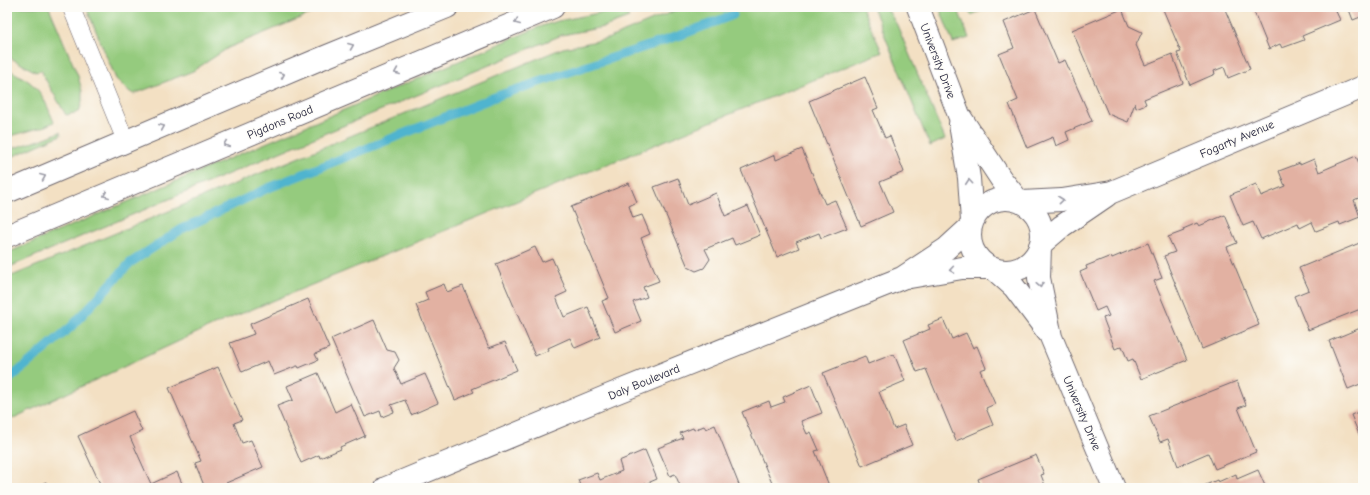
<svg xmlns="http://www.w3.org/2000/svg" width="1370" height="495" viewBox="0 0 1370 495" font-family="'Comic Neue',sans-serif">
<style>
.green{fill:#95cb7e;stroke:#5c765c}
.lines{fill:none;stroke-linecap:round;stroke-linejoin:round}
.stream{stroke:#50b4cf;stroke-width:9}
.building{fill:#e2b1a2}
.lane-casing{stroke:#6b646b;stroke-width:18}
.street-casing{stroke:#6b646b;stroke-width:24}
.secondary-casing{stroke:#6b646b;stroke-width:24}
.lane{stroke:#fff;stroke-width:17}
.street{stroke:#fff;stroke-width:22}
.secondary{stroke:#fff;stroke-width:22}
.oneway{stroke:#9c9ca7}
.labels{text-anchor:middle;dominant-baseline:central;stroke-width:3;stroke-linejoin:round;paint-order:stroke}
.street-label{font-size:12px;fill:#22223b;stroke:#fdfcf7}
</style>
<rect width="100%" height="100%" fill="#fdfcf7"/>
<filter id="ink" filterUnits="userSpaceOnUse"><feTurbulence type="fractalNoise" baseFrequency=".025" numOctaves="2"/><feDisplacementMap in="SourceGraphic" scale="8" xChannelSelector="R" yChannelSelector="G"/><feConvolveMatrix kernelMatrix="1 2 1 2 8 2 1 2 1" color-interpolation-filters="sRGB"/></filter>
<filter id="wash" filterUnits="userSpaceOnUse"><feTurbulence type="fractalNoise" baseFrequency=".012" numOctaves="4" result="noise"/><feDisplacementMap in="SourceGraphic" scale="16" xChannelSelector="R" yChannelSelector="G"/><feGaussianBlur stdDeviation="0.9" result="paint"/><feColorMatrix in="noise" values="0 0 0 0 0 0 0 0 0 0 0 0 0 0 0 0 0 1.4 0 .05"/><feComposite in="paint" operator="in"/></filter>
<g filter="url(#wash)">
<rect width="100%" height="100%" fill="#f3e0c3"/>
<g class="green">
<path d="M 7,7 L 49,7 L 78,76 L 82,91 L 82,102 L 79,112 L 66,115 L 43,75 L 42,70 L 36,72 L 7,56 Z"/>
<path d="M 86,7 L 327,7 L 228,48 L 193,71 L 134,94 L 130,92 L 116,79 Z"/>
<path d="M 684,7 L 862,7 L 882,52 L 216,324 L 7,421 L 7,278 L 563,48 L 607,39 Z"/>
<path d="M 873,7 L 886,7 L 897,25 L 945,139 L 930,146 Z"/>
<path d="M 939,7 L 957,7 L 969,38 L 953,43 Z"/>
<path d="M 967,7 L 991,7 L 971,15 Z"/>
<path d="M 624,8 L 629,18 L 604,27 L 562,35 L 285,150 L 7,268 L 7,253 L 539,27 L 558,21 Z"/>
<path d="M 7,69 C 17,74 29,80 36,88 C 45,98 49,111 54,122 L 43,127 L 7,137 Z"/>
<path d="M 60,132 L 61,135 L 7,159 L 7,150 L 40,140 Z"/>
</g>
<g class="lines">
<path class="stream" d="M 7,381 L 71,327 L 130,263 L 182,229 L 266,189 L 500,95 L 681,35 L 733,15"/>
</g>
<g id="blocks">
<g class="building">
<path d="M 1162,7 L 1216,7 L 1217,10 L 1224,7 L 1250,69 L 1228,78 L 1224,67 L 1214,71 L 1215,74 L 1190,85 L 1177,53 L 1181,52 Z"/>
<path d="M 1252,7 L 1334,7 L 1340,20 L 1302,36 L 1304,40 L 1282,48 L 1280,44 L 1269,49 Z"/>
<path d="M 1348,7 L 1363,7 L 1363,16 L 1353,20 Z"/>
<path d="M 1035,9 L 1058,63 L 1065,60 L 1092,121 L 1066,132 L 1069,140 L 1056,146 L 1053,137 L 1027,148 L 1009,104 L 1018,100 L 999,54 L 1014,48 L 1004,22 Z"/>
<path d="M 1122,9 L 1129,26 L 1142,32 L 1136,45 L 1145,65 L 1172,54 L 1183,83 L 1144,99 L 1146,104 L 1136,108 L 1135,103 L 1128,122 L 1108,114 L 1072,30 Z"/>
<path d="M 865,77 L 878,108 L 873,110 L 885,138 L 890,136 L 904,172 L 880,182 L 893,212 L 861,226 L 809,101 Z"/>
<path d="M 802,149 L 825,204 L 835,200 L 847,228 L 821,238 L 819,233 L 796,242 L 799,248 L 777,257 L 741,170 L 775,155 L 776,160 Z"/>
<path d="M 1356,156 L 1363,173 L 1363,196 L 1354,200 L 1360,217 L 1340,225 L 1339,222 L 1316,231 L 1312,222 L 1300,228 L 1298,223 L 1261,239 L 1253,222 L 1243,226 L 1230,195 L 1256,184 L 1261,196 L 1285,186 L 1279,171 L 1300,163 L 1300,165 L 1314,159 L 1319,172 Z"/>
<path d="M 678,178 L 688,205 L 716,193 L 725,216 L 748,206 L 760,235 L 735,245 L 732,238 L 705,249 L 710,259 L 704,268 L 696,271 L 688,267 L 654,187 Z"/>
<path d="M 629,183 L 637,202 L 629,206 L 633,218 L 642,215 L 650,234 L 641,238 L 659,281 L 643,287 L 647,297 L 633,302 L 641,321 L 615,332 L 602,301 L 609,298 L 571,207 Z"/>
<path d="M 1225,215 L 1237,243 L 1227,247 L 1259,325 L 1202,349 L 1164,256 L 1175,252 L 1168,237 L 1184,231 L 1183,229 L 1197,223 L 1199,226 Z"/>
<path d="M 1362,242 L 1363,293 L 1361,294 L 1363,297 L 1363,308 L 1308,330 L 1294,296 L 1309,290 L 1299,268 Z"/>
<path d="M 1148,243 L 1162,278 L 1154,281 L 1187,360 L 1141,379 L 1133,359 L 1128,361 L 1122,346 L 1115,349 L 1103,318 L 1109,316 L 1105,307 L 1096,311 L 1080,272 L 1087,269 L 1086,266 L 1111,256 L 1112,258 Z"/>
<path d="M 535,247 L 542,262 L 552,258 L 567,292 L 556,297 L 564,317 L 588,307 L 600,337 L 575,348 L 570,338 L 548,348 L 549,350 L 535,356 L 496,264 Z"/>
<path d="M 444,284 L 447,292 L 463,286 L 489,348 L 505,342 L 517,370 L 472,389 L 474,392 L 455,400 L 416,305 L 428,300 L 425,292 Z"/>
<path d="M 308,299 L 329,348 L 315,354 L 318,360 L 299,368 L 298,366 L 297,366 L 274,375 L 268,361 L 242,372 L 230,343 L 254,334 L 250,324 Z"/>
<path d="M 943,319 L 952,339 L 966,333 L 973,348 L 977,346 L 986,368 L 980,370 L 995,404 L 986,408 L 993,425 L 956,441 L 926,369 L 917,372 L 904,340 L 930,329 L 928,325 Z"/>
<path d="M 374,320 L 387,350 L 395,352 L 399,360 L 394,368 L 401,384 L 425,374 L 438,403 L 411,415 L 405,400 L 391,405 L 394,412 L 382,417 L 380,411 L 365,417 L 331,339 Z"/>
<path d="M 1363,327 L 1363,383 L 1348,389 L 1329,341 Z"/>
<path d="M 894,354 L 905,381 L 879,392 L 894,429 L 904,425 L 912,445 L 862,466 L 823,373 L 865,356 L 868,364 Z"/>
<path d="M 218,367 L 242,420 L 234,423 L 242,443 L 251,440 L 263,467 L 226,483 L 227,486 L 223,488 L 205,488 L 195,463 L 201,461 L 169,388 Z"/>
<path d="M 318,373 L 335,412 L 351,404 L 365,436 L 340,447 L 341,449 L 320,458 L 319,455 L 301,463 L 277,406 L 293,400 L 287,386 Z"/>
<path d="M 1237,381 L 1246,405 L 1238,408 L 1256,452 L 1215,469 L 1208,453 L 1178,466 L 1168,439 L 1160,442 L 1149,416 Z"/>
<path d="M 811,385 L 822,413 L 801,421 L 807,434 L 811,432 L 819,450 L 815,451 L 830,488 L 774,488 L 742,412 L 769,401 L 771,407 L 785,402 L 783,397 Z"/>
<path d="M 1363,410 L 1363,444 L 1351,415 Z"/>
<path d="M 133,411 L 142,431 L 130,437 L 151,484 L 177,472 L 184,488 L 102,488 L 78,436 Z"/>
<path d="M 715,425 L 739,485 L 731,488 L 681,488 L 675,474 L 670,476 L 658,448 L 683,438 L 680,433 L 693,428 L 694,430 L 704,426 L 706,429 Z"/>
<path d="M 645,450 L 657,479 L 636,488 L 581,488 L 578,480 L 597,473 L 600,480 L 622,471 L 619,461 Z"/>
<path d="M 1036,455 L 1044,474 L 1041,475 L 1046,488 L 977,488 L 981,487 L 978,479 Z"/>
<path d="M 1258,470 L 1266,488 L 1199,488 L 1217,480 L 1218,482 L 1236,474 L 1237,479 Z"/>
<path d="M 46,482 L 49,488 L 32,488 Z"/>
</g>
</g>
</g>
<g filter="url(#ink)">
<use href="#blocks" fill-opacity="0" stroke="#6b646b" stroke-width="1"/>
<g class="lines">
<defs>
<path id="lane" d="M 71,7 L 126,142"/>
<g id="street">
<path d="M 918,7 L 959,115 L 1001,179 L 1018,200"/>
<path d="M 960,124 L 969,178 L 972,221"/>
<circle cx="1006" cy="235" r="36"/>
<path d="M 1022,202 L 1062,200 L 1112,192 L 1363,87"/>
<path d="M 1042,243 L 1062,226 L 1106,196"/>
<path d="M 1040,246 L 1039,278 L 1051,337 L 1114,488"/>
<path d="M 995,270 L 1014,287 L 1047,331"/>
<path d="M 910,277 L 962,268 L 991,268"/>
<path d="M 386,488 L 610,395 L 902,278 L 946,249 L 970,227"/>
</g>
<g id="secondary">
<path d="M 7,192 L 315,61 L 447,7"/>
<path d="M 7,236 L 553,7"/>
</g>
</defs>
<use href="#lane" class="lane-casing"/>
<use href="#street" class="street-casing"/>
<use href="#secondary" class="secondary-casing"/>
<use href="#lane" class="lane"/>
<use href="#street" class="street"/>
<use href="#secondary" class="secondary"/>
</g>
<defs><path id="oneway-chevron" d="M-2-3.5L2.5 0L-2 3.5" fill="none" stroke-width="1.6" stroke-linecap="round" stroke-linejoin="round"/></defs>
<g class="oneway">
<use href="#oneway-chevron" transform="translate(517 22) rotate(157)"/>
<use href="#oneway-chevron" transform="translate(351 46) rotate(-22)"/>
<use href="#oneway-chevron" transform="translate(397 72) rotate(157)"/>
<use href="#oneway-chevron" transform="translate(282 75) rotate(-23)"/>
<use href="#oneway-chevron" transform="translate(162 127) rotate(-23)"/>
<use href="#oneway-chevron" transform="translate(226 144) rotate(157)"/>
<use href="#oneway-chevron" transform="translate(43 177) rotate(-23)"/>
<use href="#oneway-chevron" transform="translate(969 182) rotate(-95)"/>
<use href="#oneway-chevron" transform="translate(106 195) rotate(157)"/>
<use href="#oneway-chevron" transform="translate(1061 200) rotate(-6)"/>
<use href="#oneway-chevron" transform="translate(952 270) rotate(171)"/>
<use href="#oneway-chevron" transform="translate(1040 285) rotate(79)"/>
</g>
</g>
<g class="labels">
<g class="street-label">
<text transform="translate(938 61) rotate(69)">University Drive</text>
<text transform="translate(280 122) rotate(-23)">Pigdons Road</text>
<text transform="translate(1237 139) rotate(-23)">Fogarty Avenue</text>
<text transform="translate(644 382) rotate(-22)">Daly Boulevard</text>
<text transform="translate(1082 413) rotate(67)">University Drive</text>
</g>
</g>
<rect width="1370" height="495" fill="none" stroke="#fdfcf7" stroke-width="24"/>
</svg>
